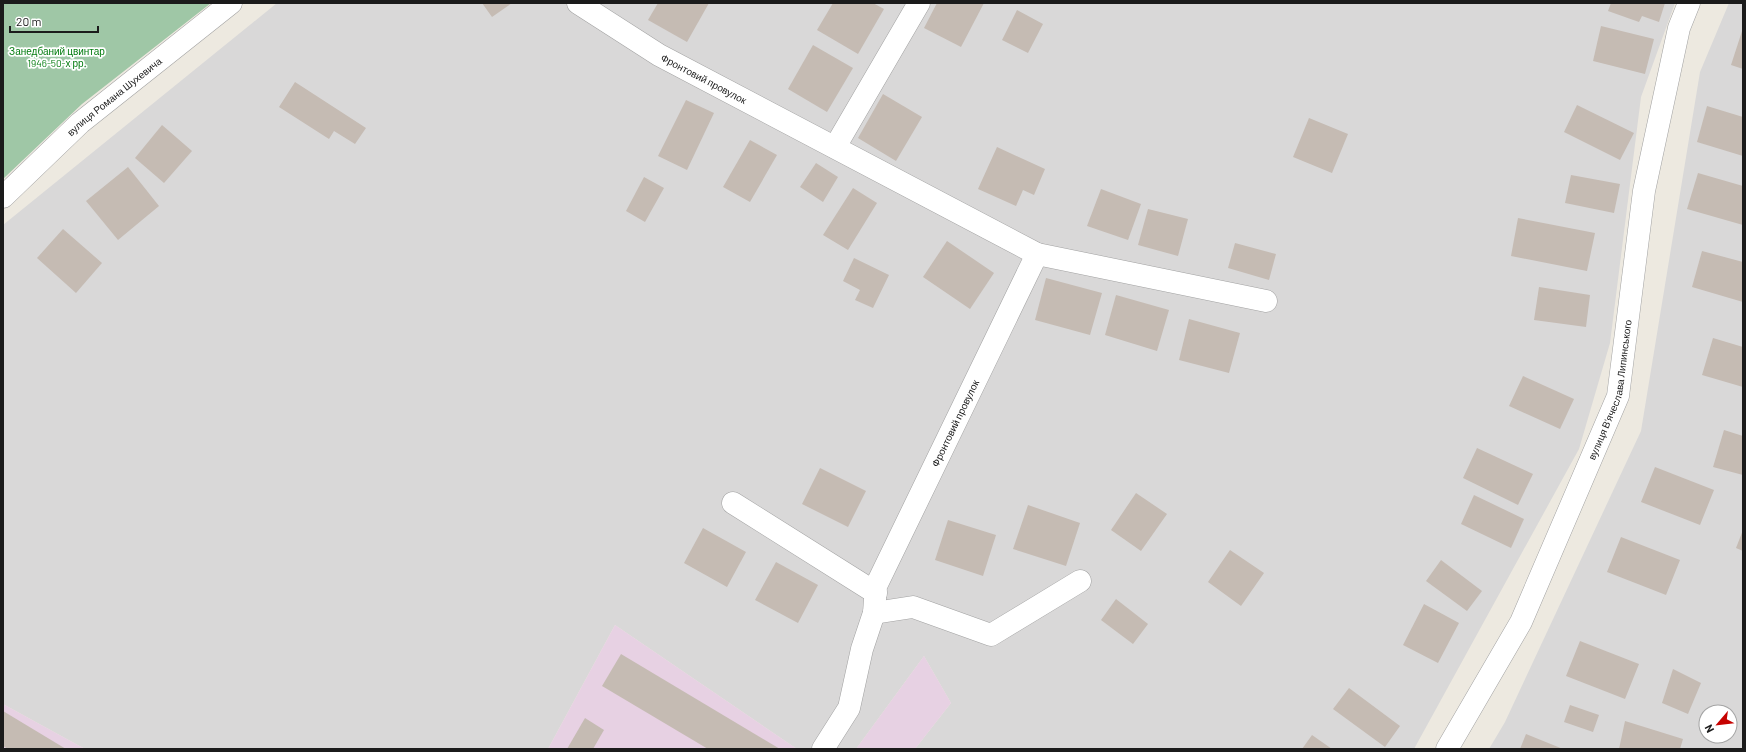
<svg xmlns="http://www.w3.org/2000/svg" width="1746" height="752" viewBox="0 0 1746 752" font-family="Barlow,sans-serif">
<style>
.residential{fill:#d9d8d8;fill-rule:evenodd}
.industrial{fill:#e7d1e3}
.cemetery{fill:#9fc7a6}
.building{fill:#c5bbb3}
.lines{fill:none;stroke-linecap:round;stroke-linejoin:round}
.minor-casing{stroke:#a2a2a2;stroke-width:23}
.minor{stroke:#fff;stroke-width:22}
.labels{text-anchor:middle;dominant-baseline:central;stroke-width:3.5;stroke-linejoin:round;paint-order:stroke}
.park-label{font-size:10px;fill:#057c10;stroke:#fff}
.street-label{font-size:10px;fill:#1b1b1b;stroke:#fff}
</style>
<rect width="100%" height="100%" fill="#ede9e0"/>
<g class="residential">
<path d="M 277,3 L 1675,3 L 1641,97 L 1610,343 L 1579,449 L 1414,749 L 915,749 L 951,703 L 924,656 L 856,749 L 797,749 L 615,625 L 548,749 L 85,749 L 3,704 L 3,225 Z"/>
<path d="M 1729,3 L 1743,3 L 1743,749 L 1489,749 L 1505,722 L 1641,431 L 1700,72 ZM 1706,712 L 1730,712 L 1730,736 L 1706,736 Z"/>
</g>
<g class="industrial">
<path d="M 615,625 L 797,749 L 548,749 Z"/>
<path d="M 924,656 L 951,703 L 915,749 L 856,749 Z"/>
<path d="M 3,704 L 85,749 L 3,749 Z"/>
</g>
<path class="cemetery" d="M 3,3 L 211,3 L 82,104 L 3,179 Z"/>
<g class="building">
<path d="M 482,3 L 512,3 L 492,17 Z"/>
<path d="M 658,3 L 709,3 L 687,42 L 648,20 Z"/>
<path d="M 833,3 L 873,3 L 884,9 L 858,54 L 817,30 Z"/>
<path d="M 937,3 L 984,3 L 961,47 L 924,28 Z"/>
<path d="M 1611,3 L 1665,3 L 1659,22 L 1642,16 L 1639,22 L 1608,11 Z"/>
<path d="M 1017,10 L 1043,24 L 1028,53 L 1002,40 Z"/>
<path d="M 1601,26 L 1654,39 L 1645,74 L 1593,61 Z"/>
<path d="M 1743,28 L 1743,69 L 1731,65 Z"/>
<path d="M 813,45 L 853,68 L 827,112 L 788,89 Z"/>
<path d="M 295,82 L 366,128 L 355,144 L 334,131 L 329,139 L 279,107 Z"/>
<path d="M 883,94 L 922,117 L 896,161 L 858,138 Z"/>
<path d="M 686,100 L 714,113 L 687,170 L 658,156 Z"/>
<path d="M 1577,105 L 1634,133 L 1620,160 L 1564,132 Z"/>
<path d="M 1707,106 L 1743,117 L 1743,156 L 1697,142 Z"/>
<path d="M 1309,118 L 1348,134 L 1332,173 L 1293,157 Z"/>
<path d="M 162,125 L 192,151 L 164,183 L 135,158 Z"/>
<path d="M 750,140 L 777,155 L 750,202 L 723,187 Z"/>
<path d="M 997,147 L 1045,169 L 1034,195 L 1023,190 L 1016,206 L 978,189 Z"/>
<path d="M 816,163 L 838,177 L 823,202 L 800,187 Z"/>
<path d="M 128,167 L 159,206 L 118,240 L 86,201 Z"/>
<path d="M 1698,173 L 1743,186 L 1743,225 L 1687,209 Z"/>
<path d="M 1571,175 L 1620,184 L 1614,213 L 1565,203 Z"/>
<path d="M 644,177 L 664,188 L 645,222 L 626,211 Z"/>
<path d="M 853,188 L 877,203 L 848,250 L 823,235 Z"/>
<path d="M 1101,189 L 1141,204 L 1128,240 L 1087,226 Z"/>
<path d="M 1148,209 L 1188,219 L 1178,256 L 1138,245 Z"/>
<path d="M 1518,218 L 1595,233 L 1587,271 L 1511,256 Z"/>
<path d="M 63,229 L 102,263 L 76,293 L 37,258 Z"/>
<path d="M 947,241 L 994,273 L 970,309 L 923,277 Z"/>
<path d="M 1235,243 L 1276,254 L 1269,280 L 1228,268 Z"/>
<path d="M 1702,251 L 1743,262 L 1743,302 L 1692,287 Z"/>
<path d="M 854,258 L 889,275 L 873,308 L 855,300 L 860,290 L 843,281 Z"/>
<path d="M 1046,278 L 1102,293 L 1090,335 L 1035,320 Z"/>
<path d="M 1539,287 L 1590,295 L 1586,327 L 1534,320 Z"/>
<path d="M 1116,295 L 1169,310 L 1157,351 L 1105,335 Z"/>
<path d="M 1189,319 L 1240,333 L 1229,373 L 1179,360 Z"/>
<path d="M 1713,338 L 1743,347 L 1743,387 L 1702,375 Z"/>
<path d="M 1523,376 L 1574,399 L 1560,429 L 1509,406 Z"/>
<path d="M 1724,430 L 1743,436 L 1743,475 L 1713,467 Z"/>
<path d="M 1477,448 L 1533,474 L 1518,505 L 1463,478 Z"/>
<path d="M 1655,467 L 1714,490 L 1700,525 L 1641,502 Z"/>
<path d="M 820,468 L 866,491 L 848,527 L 802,504 Z"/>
<path d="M 1136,493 L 1167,514 L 1141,551 L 1111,530 Z"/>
<path d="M 1474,495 L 1524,519 L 1511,548 L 1461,524 Z"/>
<path d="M 1028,505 L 1080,523 L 1066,566 L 1013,549 Z"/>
<path d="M 948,520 L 996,535 L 983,576 L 935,560 Z"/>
<path d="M 703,528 L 746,552 L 727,587 L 684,563 Z"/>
<path d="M 1743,530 L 1743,551 L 1736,548 Z"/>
<path d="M 1621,537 L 1680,560 L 1666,595 L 1607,572 Z"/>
<path d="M 1230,550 L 1264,573 L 1241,606 L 1208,582 Z"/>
<path d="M 1441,560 L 1482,591 L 1467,611 L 1426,581 Z"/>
<path d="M 776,562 L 818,585 L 798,623 L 755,600 Z"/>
<path d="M 1116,599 L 1148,624 L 1133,644 L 1101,620 Z"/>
<path d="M 1424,604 L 1459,623 L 1438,663 L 1403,645 Z"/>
<path d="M 1580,641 L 1639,664 L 1625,699 L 1566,676 Z"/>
<path d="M 621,654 L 780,749 L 708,749 L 602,686 Z"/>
<path d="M 1673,669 L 1701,683 L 1688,714 L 1662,703 Z"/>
<path d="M 1349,688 L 1400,726 L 1385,747 L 1333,709 Z"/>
<path d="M 1570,705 L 1599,715 L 1593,732 L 1564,722 Z"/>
<path d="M 3,711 L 66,749 L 8,749 L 3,746 Z"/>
<path d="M 585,718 L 604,730 L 593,749 L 567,749 Z"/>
<path d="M 1625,721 L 1683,739 L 1680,749 L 1619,749 Z"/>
<path d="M 1526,734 L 1563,749 L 1520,749 Z"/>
<path d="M 1312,735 L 1332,749 L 1302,749 Z"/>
</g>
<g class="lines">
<defs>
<g id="minor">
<path id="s1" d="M 578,3 L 659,55 L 1037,254 L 1266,301"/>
<path d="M 835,147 L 919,3"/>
<path id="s2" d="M 3,197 L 80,123 L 231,3"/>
<path d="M 733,503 L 876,593"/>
<path d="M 874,613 L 913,607 L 991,635 L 1080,581"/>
<path id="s3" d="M 823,749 L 849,708 L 862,649 L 874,613 L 876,586 L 1037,254"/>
<path id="s4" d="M 1447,749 L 1521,622 L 1618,396 L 1644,191 L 1679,28 L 1689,3"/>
</g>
</defs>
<use href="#minor" class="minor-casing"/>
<use href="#minor" class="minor"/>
</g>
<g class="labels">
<g class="park-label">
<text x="57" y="51">Занедбаний цвинтар<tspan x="57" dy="12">1946-50-х рр.</tspan></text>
</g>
<g class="street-label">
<text stroke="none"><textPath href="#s1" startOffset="147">Фронтовий провулок</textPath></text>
<text stroke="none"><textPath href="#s2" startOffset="150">вулиця Романа Шухевича</textPath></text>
<text stroke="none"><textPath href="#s4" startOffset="397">вулиця В'ячеслава Липинського</textPath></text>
<text stroke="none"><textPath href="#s3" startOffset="355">Фронтовий провулок</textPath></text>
</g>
</g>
<rect width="1746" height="752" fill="none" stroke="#1b1b1b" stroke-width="8"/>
<g transform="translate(1718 724) rotate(242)"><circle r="19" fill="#ffffff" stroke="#a4a4a4"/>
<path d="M0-3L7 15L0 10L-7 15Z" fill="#c60200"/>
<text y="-6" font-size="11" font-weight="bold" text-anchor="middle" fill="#1b1b1b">N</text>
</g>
<path d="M10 26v6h88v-6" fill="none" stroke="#1b1b1b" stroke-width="2"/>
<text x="16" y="26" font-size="12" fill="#1b1b1b" stroke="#ffffff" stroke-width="3" paint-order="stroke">20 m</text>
</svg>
